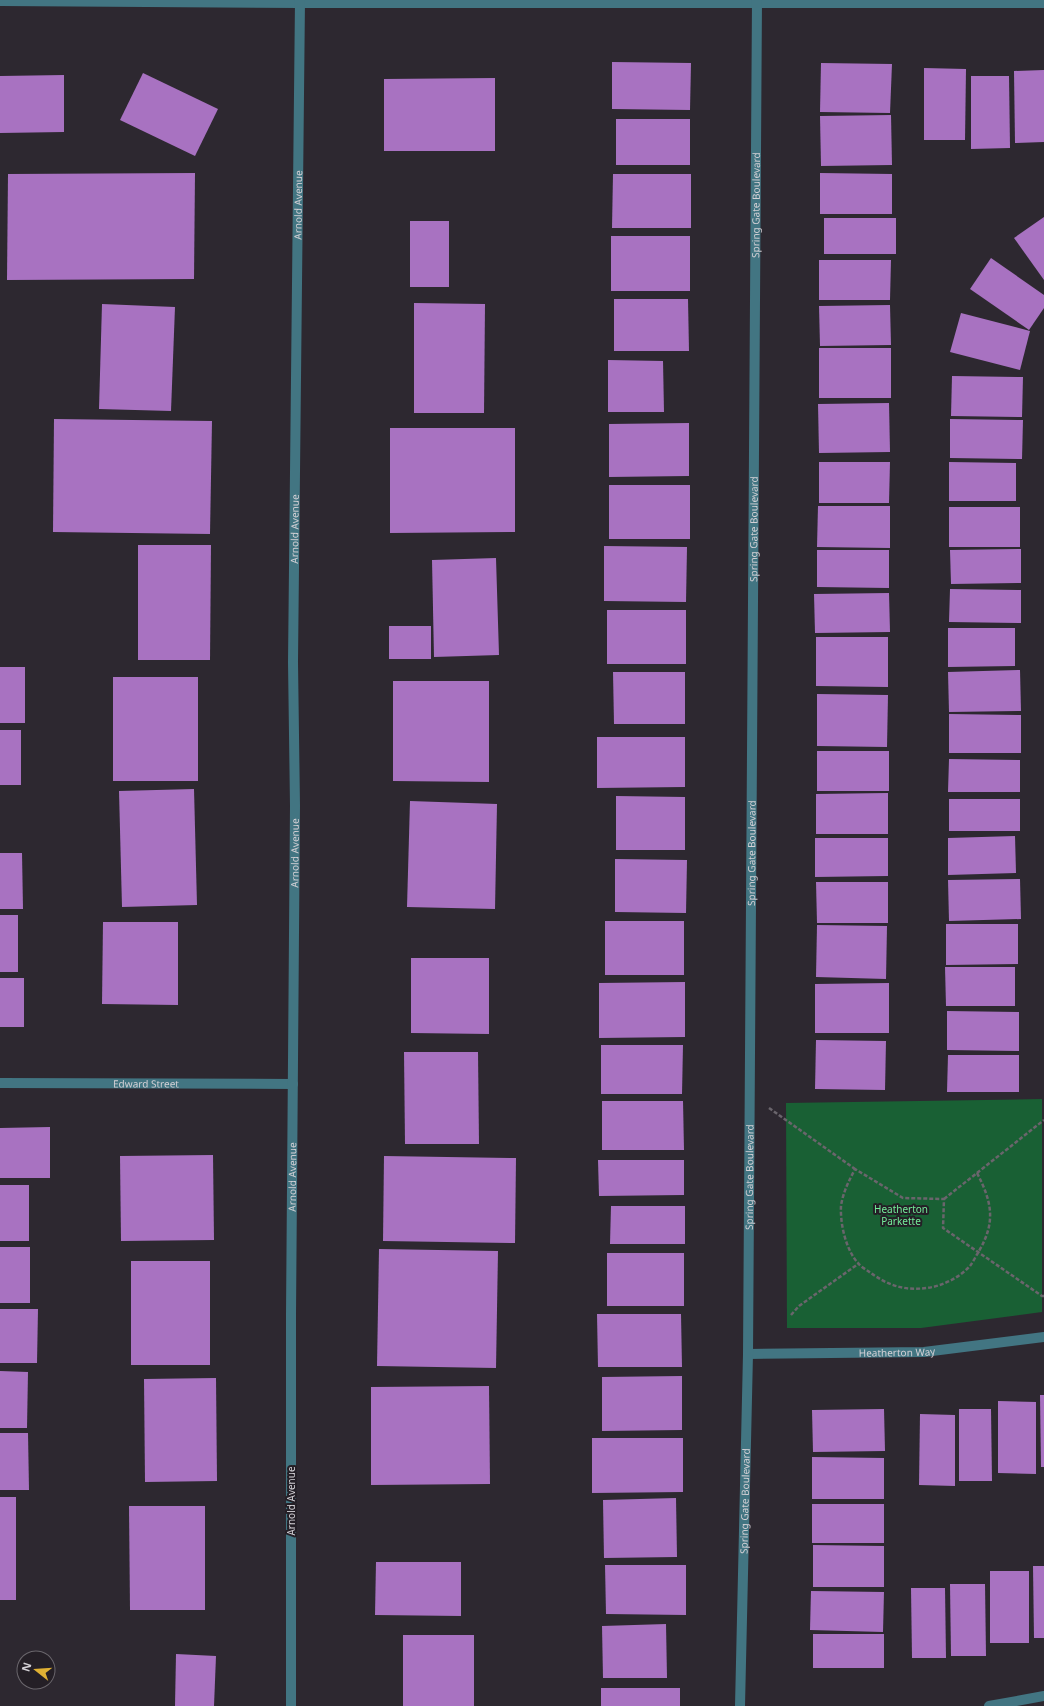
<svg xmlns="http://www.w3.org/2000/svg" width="1044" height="1706" viewBox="0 0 1044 1706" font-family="'Noto Sans',sans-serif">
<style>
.green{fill:#196034}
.building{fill:#a872c1}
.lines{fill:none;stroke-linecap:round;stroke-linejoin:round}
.path{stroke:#6a656c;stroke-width:2.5;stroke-dasharray:4 2;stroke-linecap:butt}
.minor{stroke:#427582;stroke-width:10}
.labels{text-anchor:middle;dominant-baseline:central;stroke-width:4;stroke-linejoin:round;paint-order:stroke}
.street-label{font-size:10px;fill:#d3d0d5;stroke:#241f26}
.park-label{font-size:10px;fill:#74ec9a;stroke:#241f26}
</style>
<rect width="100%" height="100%" fill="#2d2830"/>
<path class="green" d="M 1042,1099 L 1042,1312 L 921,1328 L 787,1328 L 786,1103 Z"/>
<g class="building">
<path d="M 612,62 L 691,63 L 690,110 L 612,109 Z"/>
<path d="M 821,63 L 892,64 L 890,113 L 820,112 Z"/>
<path d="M 924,68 L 966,69 L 965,140 L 924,140 Z"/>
<path d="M 1044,70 L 1044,142 L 1015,143 L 1014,71 Z"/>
<path d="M 143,73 L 218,109 L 195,156 L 120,120 Z"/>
<path d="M 64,75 L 64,132 L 0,133 L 0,76 Z"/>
<path d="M 971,76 L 1009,76 L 1010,148 L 971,149 Z"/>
<path d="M 495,78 L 495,151 L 384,151 L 384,79 Z"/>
<path d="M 891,115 L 892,165 L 821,166 L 820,116 Z"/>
<rect x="616" y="119" width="74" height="46"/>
<path d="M 195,173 L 194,279 L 7,280 L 8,174 Z"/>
<path d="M 820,173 L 892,174 L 892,214 L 820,214 Z"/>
<path d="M 613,174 L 691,174 L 691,228 L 612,228 Z"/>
<path d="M 1044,217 L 1044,280 L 1014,238 Z"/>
<rect x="824" y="218" width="72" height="36"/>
<rect x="410" y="221" width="39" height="66"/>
<rect x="611" y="236" width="79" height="55"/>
<path d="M 991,258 L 1044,295 L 1044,308 L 1029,330 L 970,289 Z"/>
<path d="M 819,260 L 891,260 L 890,300 L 819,300 Z"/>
<path d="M 614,299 L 688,299 L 689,351 L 614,351 Z"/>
<path d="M 414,303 L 485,304 L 484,413 L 414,413 Z"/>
<path d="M 102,304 L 175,307 L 171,411 L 99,409 Z"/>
<path d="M 890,305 L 891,345 L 820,346 L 819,306 Z"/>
<path d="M 961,313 L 1030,331 L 1020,370 L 950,352 Z"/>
<rect x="819" y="348" width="72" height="50"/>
<path d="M 608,360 L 663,361 L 664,412 L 608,412 Z"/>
<path d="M 952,376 L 1023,377 L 1022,417 L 951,416 Z"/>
<path d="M 889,403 L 890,452 L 819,453 L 818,404 Z"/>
<path d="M 54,419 L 212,421 L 210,534 L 53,532 Z"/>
<path d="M 950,419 L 1023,420 L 1022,459 L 950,458 Z"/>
<path d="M 689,423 L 689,476 L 609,477 L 609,424 Z"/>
<path d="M 390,428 L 515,428 L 515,532 L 390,533 Z"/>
<path d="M 819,462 L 890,462 L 889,503 L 819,503 Z"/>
<path d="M 949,462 L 1016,463 L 1016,501 L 949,501 Z"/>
<rect x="609" y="485" width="81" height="54"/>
<path d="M 818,506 L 890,506 L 890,548 L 817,547 Z"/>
<rect x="949" y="507" width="71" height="40"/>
<path d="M 138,545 L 211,545 L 210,660 L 138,660 Z"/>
<path d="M 604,546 L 687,547 L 686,602 L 604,601 Z"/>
<path d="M 1021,549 L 1021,583 L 951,584 L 950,550 Z"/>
<path d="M 817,550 L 889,550 L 889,588 L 817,587 Z"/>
<path d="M 496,558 L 499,655 L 434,657 L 432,560 Z"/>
<path d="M 950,589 L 1021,590 L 1021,623 L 949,622 Z"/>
<path d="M 889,593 L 890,632 L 815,633 L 814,594 Z"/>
<rect x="607" y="610" width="79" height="54"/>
<rect x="389" y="626" width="42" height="33"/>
<path d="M 948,628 L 1015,628 L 1015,666 L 948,667 Z"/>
<path d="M 816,637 L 888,637 L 888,687 L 816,686 Z"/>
<rect x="0" y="667" width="25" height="56"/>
<path d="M 1020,670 L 1021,711 L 949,712 L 948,672 Z"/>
<path d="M 613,672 L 685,672 L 685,724 L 614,724 Z"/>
<rect x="113" y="677" width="85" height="104"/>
<path d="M 393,681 L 489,681 L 489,782 L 393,781 Z"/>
<path d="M 817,694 L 888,695 L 887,747 L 817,746 Z"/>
<path d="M 949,714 L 1021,715 L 1021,753 L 949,753 Z"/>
<rect x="0" y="730" width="21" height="55"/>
<path d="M 597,737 L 685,737 L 685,787 L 597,788 Z"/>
<rect x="817" y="751" width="72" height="40"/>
<path d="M 949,759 L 1020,760 L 1020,792 L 948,792 Z"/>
<path d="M 194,789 L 197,905 L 122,907 L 119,791 Z"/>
<path d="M 888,793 L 888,834 L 816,834 L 816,794 Z"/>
<path d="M 616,796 L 685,797 L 685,850 L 616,850 Z"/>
<rect x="949" y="799" width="71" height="32"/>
<path d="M 410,801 L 497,804 L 495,909 L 407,907 Z"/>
<path d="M 1015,836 L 1016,873 L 948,875 L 948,838 Z"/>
<path d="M 815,838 L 888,838 L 888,876 L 815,877 Z"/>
<path d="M 0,853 L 22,853 L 23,909 L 0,909 Z"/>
<path d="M 615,859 L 687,860 L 686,913 L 615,912 Z"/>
<path d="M 1020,879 L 1021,919 L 949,921 L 948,880 Z"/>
<path d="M 816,882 L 888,882 L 888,923 L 817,923 Z"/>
<rect x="0" y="915" width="18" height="57"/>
<rect x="605" y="921" width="79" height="54"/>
<path d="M 103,922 L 178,922 L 178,1005 L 102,1004 Z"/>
<path d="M 946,924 L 1018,924 L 1018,964 L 946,965 Z"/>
<path d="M 817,925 L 887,926 L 886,979 L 816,977 Z"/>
<path d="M 411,958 L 489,958 L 489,1034 L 411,1033 Z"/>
<path d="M 945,967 L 1015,967 L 1015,1006 L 946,1006 Z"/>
<rect x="0" y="978" width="24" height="49"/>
<path d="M 685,982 L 685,1037 L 599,1038 L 599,983 Z"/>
<path d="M 889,983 L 889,1033 L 815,1033 L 815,984 Z"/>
<path d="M 947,1011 L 1019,1012 L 1019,1051 L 947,1050 Z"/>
<path d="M 816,1040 L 886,1041 L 885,1090 L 815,1089 Z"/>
<path d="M 601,1045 L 683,1045 L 682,1094 L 601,1094 Z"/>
<path d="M 404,1052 L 478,1052 L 479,1144 L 405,1144 Z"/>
<path d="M 948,1055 L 1019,1055 L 1019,1092 L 947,1092 Z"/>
<path d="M 602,1101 L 683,1101 L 684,1150 L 602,1150 Z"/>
<path d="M 50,1127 L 50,1178 L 0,1178 L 0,1128 Z"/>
<path d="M 213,1155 L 214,1240 L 121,1241 L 120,1156 Z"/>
<path d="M 384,1156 L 516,1158 L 515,1243 L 383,1241 Z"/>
<path d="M 598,1160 L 684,1160 L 684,1195 L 599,1196 Z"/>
<rect x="0" y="1185" width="29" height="56"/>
<path d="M 611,1206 L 685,1206 L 685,1244 L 610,1244 Z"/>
<rect x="0" y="1247" width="30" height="56"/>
<path d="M 379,1249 L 498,1251 L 496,1368 L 377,1366 Z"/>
<rect x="607" y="1253" width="77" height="53"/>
<rect x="131" y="1261" width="79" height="104"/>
<path d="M 0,1309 L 38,1309 L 37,1363 L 0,1363 Z"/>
<path d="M 597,1314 L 681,1314 L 682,1367 L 598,1367 Z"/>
<path d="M 0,1371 L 28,1372 L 27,1428 L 0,1428 Z"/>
<path d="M 682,1376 L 682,1430 L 602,1431 L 602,1377 Z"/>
<path d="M 216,1378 L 217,1481 L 145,1482 L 144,1379 Z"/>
<path d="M 489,1386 L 490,1484 L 371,1485 L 371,1387 Z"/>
<path d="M 1040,1395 L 1044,1395 L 1044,1467 L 1041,1467 Z"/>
<path d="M 998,1401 L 1036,1402 L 1036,1474 L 998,1473 Z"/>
<path d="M 884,1409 L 885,1451 L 813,1452 L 812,1410 Z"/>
<path d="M 959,1409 L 991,1409 L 992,1481 L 959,1481 Z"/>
<path d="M 920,1414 L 955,1415 L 955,1486 L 919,1485 Z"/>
<path d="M 0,1433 L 28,1433 L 29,1490 L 0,1490 Z"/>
<path d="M 592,1438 L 683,1438 L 683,1492 L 592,1493 Z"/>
<path d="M 812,1457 L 884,1458 L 884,1499 L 812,1499 Z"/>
<rect x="0" y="1497" width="16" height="103"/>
<path d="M 676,1498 L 677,1557 L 604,1558 L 603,1500 Z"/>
<rect x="812" y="1504" width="72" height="39"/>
<path d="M 129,1506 L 205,1506 L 205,1610 L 130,1610 Z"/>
<path d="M 813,1545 L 884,1546 L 884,1587 L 813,1587 Z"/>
<path d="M 376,1562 L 461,1562 L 461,1616 L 375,1615 Z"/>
<path d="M 605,1565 L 686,1565 L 686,1615 L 606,1614 Z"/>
<path d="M 1033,1566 L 1044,1566 L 1044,1638 L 1034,1638 Z"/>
<rect x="990" y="1571" width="39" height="72"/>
<path d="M 950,1584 L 985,1584 L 986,1656 L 951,1656 Z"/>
<path d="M 911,1588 L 945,1588 L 946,1658 L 912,1658 Z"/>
<path d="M 811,1591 L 884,1592 L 883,1632 L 810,1630 Z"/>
<path d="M 666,1624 L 667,1678 L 603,1678 L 602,1626 Z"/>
<rect x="813" y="1634" width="71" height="34"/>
<rect x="403" y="1635" width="71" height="71"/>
<path d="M 176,1654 L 216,1656 L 214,1706 L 175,1706 Z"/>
<rect x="601" y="1688" width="79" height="18"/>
</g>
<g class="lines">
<g class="path">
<path d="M 769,1108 L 855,1169"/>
<path d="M 977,1173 C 992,1202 996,1222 979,1251 C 976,1256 973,1262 970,1266 C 959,1278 942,1286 927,1288 C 903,1291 887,1285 868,1271 C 865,1269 860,1266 858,1263 C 846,1250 840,1224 841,1206 C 843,1192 849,1181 855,1169 L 903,1198 L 944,1199 L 943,1228 L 1042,1296 L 1044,1296"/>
<path d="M 944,1199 L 1044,1120"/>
<path d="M 791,1315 L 799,1306 L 858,1264"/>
</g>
<g class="minor">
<path d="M 0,1 L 300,3 L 1044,3"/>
<path id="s1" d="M 0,1083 L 293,1084"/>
<path id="s2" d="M 748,1354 L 924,1352 L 1044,1337"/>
<path id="s3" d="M 291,1706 L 291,1314 L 295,806 L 293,662 L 300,0"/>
<path id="s4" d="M 740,1706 L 748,1354 L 757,0"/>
<path d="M 989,1706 L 1044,1696"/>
</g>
</g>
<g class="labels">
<g class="street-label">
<text stroke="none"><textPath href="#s3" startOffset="1501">Arnold Avenue</textPath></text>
<text stroke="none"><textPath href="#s4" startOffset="1501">Spring Gate Boulevard</textPath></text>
<text stroke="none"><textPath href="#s3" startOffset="1177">Arnold Avenue</textPath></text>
<text stroke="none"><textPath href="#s4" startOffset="1177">Spring Gate Boulevard</textPath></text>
<text stroke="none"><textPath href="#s3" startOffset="853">Arnold Avenue</textPath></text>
<text stroke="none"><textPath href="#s4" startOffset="853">Spring Gate Boulevard</textPath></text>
<text stroke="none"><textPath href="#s1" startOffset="146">Edward Street</textPath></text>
<text stroke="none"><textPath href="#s3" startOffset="529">Arnold Avenue</textPath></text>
<text stroke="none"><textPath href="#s4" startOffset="529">Spring Gate Boulevard</textPath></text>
<text stroke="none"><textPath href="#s2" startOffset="149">Heatherton Way</textPath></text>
<text transform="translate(291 1501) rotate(-90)">Arnold Avenue</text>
<text stroke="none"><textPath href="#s4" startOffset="205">Spring Gate Boulevard</textPath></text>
</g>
<g class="park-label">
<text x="901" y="1209">Heatherton<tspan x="901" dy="12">Parkette</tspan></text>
</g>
</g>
<g transform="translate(36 1670) rotate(287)"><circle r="19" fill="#241f26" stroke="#6a666c"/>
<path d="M0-3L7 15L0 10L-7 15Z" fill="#dfb034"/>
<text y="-6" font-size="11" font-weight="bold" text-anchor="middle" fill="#d3d0d5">N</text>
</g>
</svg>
